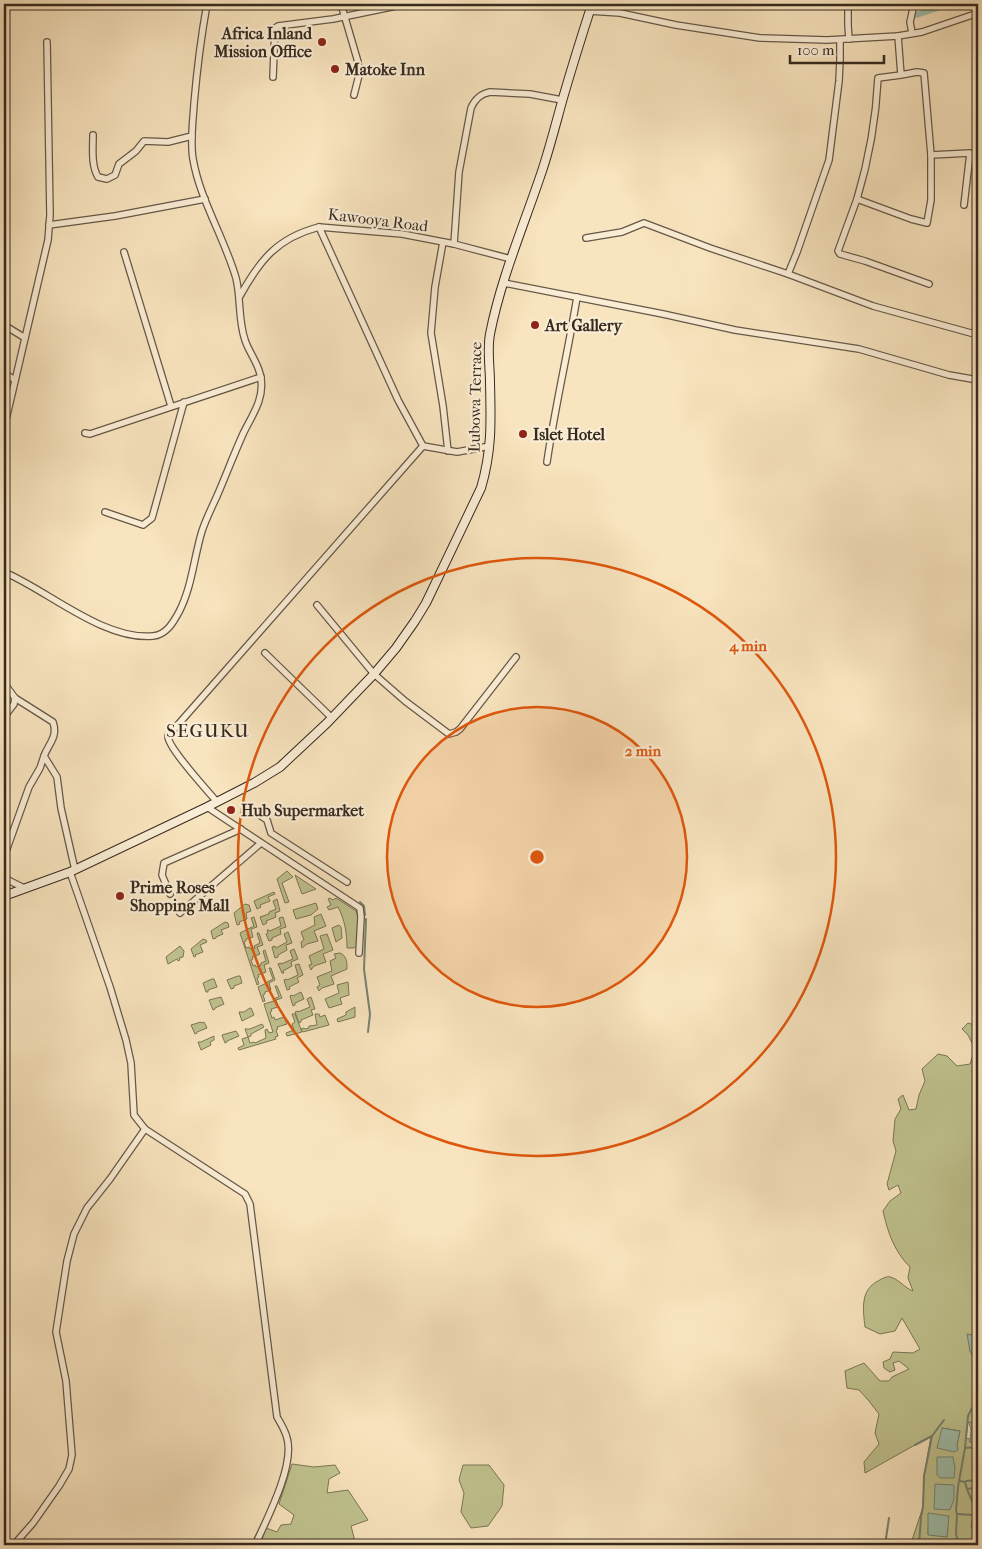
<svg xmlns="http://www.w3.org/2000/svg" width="982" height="1549" viewBox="0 0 982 1549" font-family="'IM FELL French Canon',serif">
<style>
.green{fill:#c0c38f;stroke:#7b7657;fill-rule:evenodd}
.water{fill:#9fbfab;stroke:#758373}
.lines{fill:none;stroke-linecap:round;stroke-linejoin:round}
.stream{stroke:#758373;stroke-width:2}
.canal{stroke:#9fbfab;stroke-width:6}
.street-casing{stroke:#665847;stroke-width:8}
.secondary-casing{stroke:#362a1f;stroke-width:10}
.street{stroke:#faedd5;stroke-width:5.5}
.secondary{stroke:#faedd5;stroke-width:8}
.ring{fill:none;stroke:#df570d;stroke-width:2.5}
.poi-dot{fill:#8f2418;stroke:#faedd5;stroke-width:2}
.labels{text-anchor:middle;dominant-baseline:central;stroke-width:4.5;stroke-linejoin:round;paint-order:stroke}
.poi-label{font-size:16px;font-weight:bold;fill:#362a1f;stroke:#faedd5;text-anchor:start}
.street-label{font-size:16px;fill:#362a1f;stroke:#faedd5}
.quarter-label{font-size:19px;letter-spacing:1px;fill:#362a1f;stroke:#faedd5}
.centre{fill:#df570d;stroke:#faedd5;stroke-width:2.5}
.ring-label{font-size:15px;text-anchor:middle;font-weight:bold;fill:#df570d;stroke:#faedd5;stroke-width:4.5;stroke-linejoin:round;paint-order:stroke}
</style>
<rect width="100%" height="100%" fill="#f8e4be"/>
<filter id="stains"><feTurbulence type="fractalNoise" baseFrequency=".004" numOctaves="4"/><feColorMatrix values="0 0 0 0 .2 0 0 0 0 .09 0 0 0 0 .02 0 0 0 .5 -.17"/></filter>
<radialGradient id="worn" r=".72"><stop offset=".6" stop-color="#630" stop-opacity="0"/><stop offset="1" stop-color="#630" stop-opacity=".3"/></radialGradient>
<g class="green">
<path d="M 287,871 L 293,877 L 282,883 L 289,902 L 285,903 L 277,879 Z"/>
<path d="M 295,875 L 316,889 L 302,894 Z"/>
<path d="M 274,892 L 275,894 L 268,897 L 270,901 L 260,905 L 261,907 L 257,909 L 254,901 Z"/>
<path d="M 330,898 L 333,900 L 336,898 L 356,911 L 359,920 L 357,945 L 354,948 L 347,948 C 347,934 345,920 338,907 L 329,910 L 327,907 L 331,905 L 328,899 Z"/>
<path d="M 277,899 L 280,911 L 275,913 L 276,917 L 266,921 L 267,923 L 263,925 L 260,917 L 269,914 L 269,912 L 276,909 L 273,901 Z"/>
<path d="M 316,903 L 318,909 L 311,915 L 296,919 L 293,910 Z"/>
<path d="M 245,904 L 249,905 L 251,911 L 246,913 L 247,919 L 239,922 L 240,924 L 237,925 L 234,913 Z"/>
<path d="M 321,914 L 326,926 L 314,931 L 318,941 L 307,944 L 302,948 L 301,942 L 304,940 L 301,932 L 315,925 L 314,917 Z"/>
<path d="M 254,917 L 257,927 L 251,929 L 253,937 L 246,939 L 246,941 L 244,942 L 246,948 L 249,947 L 250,949 L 255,948 L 254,946 L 260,943 L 257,933 L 259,933 L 263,945 L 257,947 L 260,954 L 252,957 L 253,959 L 251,960 L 253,966 L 255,965 L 256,967 L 261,965 L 261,963 L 266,961 L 263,951 L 265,950 L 269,963 L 264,965 L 266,972 L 258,975 L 259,977 L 257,978 L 259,984 L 257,985 L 240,933 L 254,926 L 251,918 Z"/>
<path d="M 283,917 L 286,927 L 280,929 L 281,934 L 272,938 L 272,940 L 269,941 L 266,934 L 268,933 L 267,930 L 269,930 L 270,931 L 281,926 L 279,918 Z"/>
<path d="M 225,922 L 228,923 L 229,927 L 221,930 L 223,934 L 216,937 L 216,938 L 213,939 L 211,931 Z"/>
<path d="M 339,925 L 341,927 L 342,938 L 336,942 L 332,928 Z"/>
<path d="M 288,932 L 292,943 L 286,945 L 287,950 L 278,955 L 278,957 L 275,958 L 272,947 L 275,946 L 276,948 L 287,942 L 284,934 Z"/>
<path d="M 327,934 L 333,950 L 323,954 L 326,962 L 314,966 L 311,970 L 309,965 L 312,964 L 309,956 L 324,949 L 320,936 Z"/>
<path d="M 203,939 L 206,940 L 207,942 L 200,945 L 203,952 L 195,955 L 196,956 L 194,957 L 191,949 Z"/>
<path d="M 180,946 L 184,951 L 183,957 L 179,958 L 180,960 L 178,961 L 177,959 L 168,964 L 166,957 Z"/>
<path d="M 294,949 L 298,959 L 291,962 L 292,966 L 283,971 L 284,973 L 282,973 L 278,964 L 281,963 L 281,964 L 293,959 L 290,951 Z"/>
<path d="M 340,953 C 347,956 347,962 347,969 L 331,976 L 334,984 L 322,988 L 319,991 L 317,987 L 320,985 L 317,977 L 332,971 L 330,961 L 336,958 L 334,954 Z"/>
<path d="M 299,964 L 303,975 L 297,978 L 299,982 L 289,987 L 290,989 L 287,990 L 284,980 L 286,979 L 287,980 L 298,975 L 295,965 Z"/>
<path d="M 269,968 L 271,968 L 275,980 L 269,983 L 271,990 L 265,992 L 265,994 L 263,995 L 265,1001 L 263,1002 L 258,987 L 267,983 L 267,982 L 273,979 Z"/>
<path d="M 238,976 L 240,976 L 242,983 L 234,986 L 234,988 L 231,989 L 227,980 Z"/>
<path d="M 212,979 L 214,979 L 217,987 L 208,990 L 208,992 L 206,992 L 203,983 Z"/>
<path d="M 348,982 L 349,995 L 340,998 L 342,1004 L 329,1008 L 325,999 L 339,993 L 337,985 Z"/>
<path d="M 275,986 L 277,986 L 282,998 L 276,1000 L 278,1007 L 271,1009 L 272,1011 L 270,1012 L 272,1018 L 274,1017 L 275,1020 L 284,1017 L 287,1024 L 277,1027 L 278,1029 L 276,1030 L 278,1036 L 275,1037 L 276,1039 L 239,1050 L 238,1048 L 244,1045 L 242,1039 L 248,1037 L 245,1029 L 250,1029 L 262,1024 L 264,1027 L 251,1034 L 251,1036 L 248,1037 L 250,1043 L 254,1042 L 255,1043 L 266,1038 L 265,1030 L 267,1029 L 269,1033 L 273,1032 L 264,1004 L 274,1001 L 273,999 L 279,997 Z"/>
<path d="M 301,992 L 304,999 L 295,1003 L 295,1005 L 293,1006 L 290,996 L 292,995 L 293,996 Z"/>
<path d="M 221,997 L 224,1004 L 215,1008 L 215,1009 L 213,1010 L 209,1000 Z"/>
<path d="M 311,997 L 315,1009 L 311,1010 L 313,1015 L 301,1020 L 301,1022 L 299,1023 L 295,1012 L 298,1011 L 298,1012 L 310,1007 L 307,999 Z"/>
<path d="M 355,1007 L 355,1017 L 338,1022 L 337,1019 L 346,1015 L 346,1012 Z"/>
<path d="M 250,1008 L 251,1008 L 254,1015 L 242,1021 L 239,1012 L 244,1012 Z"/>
<path d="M 292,1014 L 295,1014 L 302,1032 L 287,1036 L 286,1033 L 294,1030 L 292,1024 L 295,1022 Z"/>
<path d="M 315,1014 L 319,1014 L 320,1017 L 325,1015 L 329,1025 L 303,1032 L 301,1029 L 304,1028 L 305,1029 L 309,1028 L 309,1026 L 317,1025 Z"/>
<path d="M 201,1022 L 202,1023 L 204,1022 L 207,1028 L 197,1032 L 197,1033 L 195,1034 L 191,1025 Z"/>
<path d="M 968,1023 L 978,1026 L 978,1324 L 974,1325 L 974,1329 L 977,1330 L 978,1348 L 976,1342 L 977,1334 L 970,1335 L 968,1334 L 970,1351 L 978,1363 L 978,1366 L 975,1362 L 975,1370 L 978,1370 L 978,1378 L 976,1378 L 976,1382 L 978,1383 L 978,1385 L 975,1385 L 974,1387 L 978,1389 L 978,1424 L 968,1422 L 966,1438 L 970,1439 L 970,1442 L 978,1443 L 978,1520 L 972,1520 L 971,1527 L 975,1532 L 972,1538 L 978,1543 L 978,1545 L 951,1545 L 950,1543 L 926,1542 L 925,1545 L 912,1545 L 912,1540 L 923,1507 L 924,1476 L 931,1436 L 865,1473 L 864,1462 L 879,1444 L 875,1433 L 879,1414 L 869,1401 L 859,1390 L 847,1388 L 845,1371 L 864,1363 L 880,1381 L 889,1381 L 892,1377 L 909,1369 L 899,1361 L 893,1363 L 895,1370 L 890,1372 L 884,1368 L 883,1362 L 890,1359 L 893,1352 L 913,1353 L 920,1349 L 902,1318 L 895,1331 L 880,1334 L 865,1327 C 863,1310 860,1290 878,1281 C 883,1278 888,1275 893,1278 C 899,1280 905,1288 913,1291 L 908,1278 L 910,1267 C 894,1251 888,1233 883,1211 L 890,1201 L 901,1193 L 898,1185 L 889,1190 L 887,1184 L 896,1151 L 893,1141 L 895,1119 L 901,1109 L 898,1099 L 903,1095 L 909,1110 L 916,1109 L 919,1095 L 925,1081 L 922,1069 L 938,1054 L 947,1056 L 957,1066 L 970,1064 L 975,1049 L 968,1035 L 962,1029 ZM 942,1428 L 960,1431 L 957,1445 ZM 929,1513 L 948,1529 L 947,1537 L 928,1534 Z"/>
<path d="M 236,1031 L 239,1036 L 227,1041 L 227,1042 L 225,1043 L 222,1035 Z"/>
<path d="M 214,1036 L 214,1040 L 210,1042 L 211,1045 L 201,1050 L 198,1042 L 201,1042 Z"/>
<path d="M 292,1464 L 314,1467 L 335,1465 L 340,1473 L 329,1479 L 327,1493 L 348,1490 L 368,1520 L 351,1526 L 356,1545 L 260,1545 L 266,1528 L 277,1532 L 281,1525 L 291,1524 L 294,1515 L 279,1504 Z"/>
<path d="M 463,1465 L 489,1465 L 504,1485 L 502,1506 L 488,1526 L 471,1528 L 461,1512 L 464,1493 L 459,1480 Z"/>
</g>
<g class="water">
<path d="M 967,1334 L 970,1335 L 974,1334 C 979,1344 980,1359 978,1371 L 975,1370 L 975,1361 L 970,1351 Z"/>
<path d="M 969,1422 L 978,1424 L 978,1443 L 970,1442 L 971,1430 Z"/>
<path d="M 942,1428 L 960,1431 L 957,1445 L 958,1450 L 954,1452 L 937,1448 Z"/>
<path d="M 937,1457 L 953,1457 L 955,1468 L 954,1478 L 940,1478 L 937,1475 Z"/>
<path d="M 935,1484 L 954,1485 L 954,1499 L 950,1510 L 934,1509 Z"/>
<path d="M 928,1513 L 949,1516 L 947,1537 L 928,1535 Z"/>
</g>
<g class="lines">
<g class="stream">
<path d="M 360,902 L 364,906 L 365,915"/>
<path d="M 366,919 L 364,969 L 370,1014 L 368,1032"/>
<path d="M 915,1445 L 932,1436 L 944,1420"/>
<path d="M 965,1448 L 968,1416 L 972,1408 L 978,1404"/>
<path d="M 963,1459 L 965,1448 L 978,1447"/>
<path d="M 960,1481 L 965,1482 L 967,1489 L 974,1488 L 976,1485 L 978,1485"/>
<path d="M 966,1481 L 978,1480"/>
<path d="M 967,1489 L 975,1508"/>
<path d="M 957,1514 L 974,1515 L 975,1508 L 978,1508"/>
<path d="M 885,1545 L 889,1518"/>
<path d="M 919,1545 L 921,1517 L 923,1507 L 924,1476 L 932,1436"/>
<path d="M 960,1545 L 956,1535 L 957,1514 L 956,1511 L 958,1487 L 963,1459"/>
</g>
<path class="canal" d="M 913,16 L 950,4"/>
<defs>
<g id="street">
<path d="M 341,4 L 358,62 L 359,75 L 354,95"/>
<path d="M 848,4 L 848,25 L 849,39"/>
<path d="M 589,11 L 620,13 L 676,25 L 760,38 L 827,40 L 898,36 L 922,32 L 978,13"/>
<path d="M 912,33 L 910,22 L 914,4"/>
<path d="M 898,36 L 901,75 L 917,72 L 924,73 L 931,155 L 931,200 L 927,223 L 911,219 L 857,199 C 869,159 876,119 878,78 L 901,75"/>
<path d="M 273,77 L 275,28 L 278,26 L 333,19 L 406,4"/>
<path d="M 93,135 C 93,149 91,165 98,177 L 107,179 L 115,175 L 119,164 L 136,151 L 144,141 L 168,142 L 192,136"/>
<path d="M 931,155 L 970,153 L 964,205"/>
<path d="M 857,199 L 838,251 L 840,254 L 865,261 L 929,284"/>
<path d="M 49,225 L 115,216 L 205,199"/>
<path d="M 586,238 L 622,232 L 644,223 L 710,248 L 788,274 L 873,306 L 978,335"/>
<path d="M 443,242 L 435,287 L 431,333 L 443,406 L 448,451"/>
<path d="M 454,244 L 459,172 L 471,108 C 475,99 480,94 490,92 L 530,94 L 562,100"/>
<path d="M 124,252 L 171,406"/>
<path d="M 788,274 L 797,252 L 829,160 L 839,81 L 840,60 L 840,40"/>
<path d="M 504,283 L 663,314 L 735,330 L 859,349 L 949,375 L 978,380"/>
<path d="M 240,296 C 260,260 277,238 319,227 L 402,234 L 454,244 L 511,259"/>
<path d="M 4,325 L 25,338"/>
<path d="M 4,373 L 15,380"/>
<path d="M 4,428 L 48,240 L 50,215 L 47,42"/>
<path d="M 85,433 L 90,434 L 261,377"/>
<path d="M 423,446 L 457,452 L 490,446"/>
<path d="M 547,462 C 555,407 568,352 577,297"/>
<path d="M 105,512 L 143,525 L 152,518 L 184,402"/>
<path d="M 4,572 C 47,590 104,641 153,636 C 166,635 173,623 179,612 C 192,587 194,557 202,531 C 206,519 212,507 217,496 C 226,475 234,454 243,434 C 252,415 264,400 261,379 C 260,365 249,353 245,340 C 238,320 241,298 236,278 C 224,237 200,200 193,159 C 190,141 193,122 194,104 C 197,70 201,37 207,4"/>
<path d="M 317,605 L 374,674 L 405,701 L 449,734 L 456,732 L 460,729 L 516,657"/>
<path d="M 265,653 L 332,718"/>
<path d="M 4,683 L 15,698 L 14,704 L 4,717"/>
<path d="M 15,698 L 53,722 C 58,737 49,743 44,756 L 57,777 L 61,808 L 75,870"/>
<path d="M 217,802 C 208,791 167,747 168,736 L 423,446 L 398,400 L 319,227"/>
<path d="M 246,806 L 267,820 L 271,833 L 347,882"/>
<path d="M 207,807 L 360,908 L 361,917 L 359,953"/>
<path d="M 4,857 L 29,787 L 40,768 L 44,756"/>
<path d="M 70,872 L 110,987 L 126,1040 L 131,1063 L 134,1115 L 145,1129 L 245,1194 L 250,1204 L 277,1417 C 281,1424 285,1430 287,1438 C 295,1465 267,1519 255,1545"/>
<path d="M 4,878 L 24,888"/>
<path d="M 170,894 L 162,875 L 164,863 L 241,829"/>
<path d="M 180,913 L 261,843"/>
<path d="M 17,1545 L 18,1540 L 33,1523 L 59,1486 L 69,1469 L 72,1455 L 66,1381 L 56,1332 L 67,1261 L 74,1234 L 87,1208 L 110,1179 L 145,1129"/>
</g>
<path id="secondary" d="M 4,896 L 70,872 L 207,807 L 254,783 L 280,767 L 327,723 L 374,674 L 396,648 L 415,621 L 426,603 L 481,488 C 492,451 491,422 490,383 C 490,367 487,350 490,334 C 501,278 524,225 542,171 C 550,147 556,123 563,98 C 572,67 582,35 592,4"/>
</defs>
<use href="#street" class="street-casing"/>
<use href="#secondary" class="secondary-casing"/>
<use href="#street" class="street"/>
<use href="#secondary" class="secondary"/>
</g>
<circle cx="537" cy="857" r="150" fill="#df570d" fill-opacity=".12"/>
<g class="ring">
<circle cx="537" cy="857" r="150"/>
<circle cx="537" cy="857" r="299"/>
</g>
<g class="poi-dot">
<circle cx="322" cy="42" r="5"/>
<circle cx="335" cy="69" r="5"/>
<circle cx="535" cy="325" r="5"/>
<circle cx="523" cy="434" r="5"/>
<circle cx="231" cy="810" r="5"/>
<circle cx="120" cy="896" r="5"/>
</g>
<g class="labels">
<g class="poi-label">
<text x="312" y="33" text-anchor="end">Africa Inland<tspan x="312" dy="18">Mission Office</tspan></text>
<text x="345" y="69">Matoke Inn</text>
<text x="545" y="325">Art Gallery</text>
<text x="533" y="434">Islet Hotel</text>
<text x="241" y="810">Hub Supermarket</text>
<text x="130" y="887">Prime Roses<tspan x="130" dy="18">Shopping Mall</tspan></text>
</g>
<g class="street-label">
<text transform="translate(378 220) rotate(7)">Kawooya Road</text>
<text transform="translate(475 397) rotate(-89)">Lubowa Terrace</text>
</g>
<g class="quarter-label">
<text x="208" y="731">SEGUKU</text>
</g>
</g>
<circle cx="537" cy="857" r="8" class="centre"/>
<g class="ring-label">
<text x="748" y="651">4 min</text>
<text x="643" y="756">2 min</text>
</g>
<rect width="982" height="1549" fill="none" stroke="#f8e4be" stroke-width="20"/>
<rect x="5" y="5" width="972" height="1539" fill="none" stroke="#362a1f" stroke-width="2.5"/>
<rect x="10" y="10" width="962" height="1529" fill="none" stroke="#362a1f"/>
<path d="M790 55v8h94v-8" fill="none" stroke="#362a1f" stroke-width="2.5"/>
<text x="797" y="55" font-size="15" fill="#362a1f" stroke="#faedd5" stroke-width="4" paint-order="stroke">100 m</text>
<rect width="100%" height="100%" filter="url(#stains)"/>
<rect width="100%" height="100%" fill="url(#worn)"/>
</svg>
